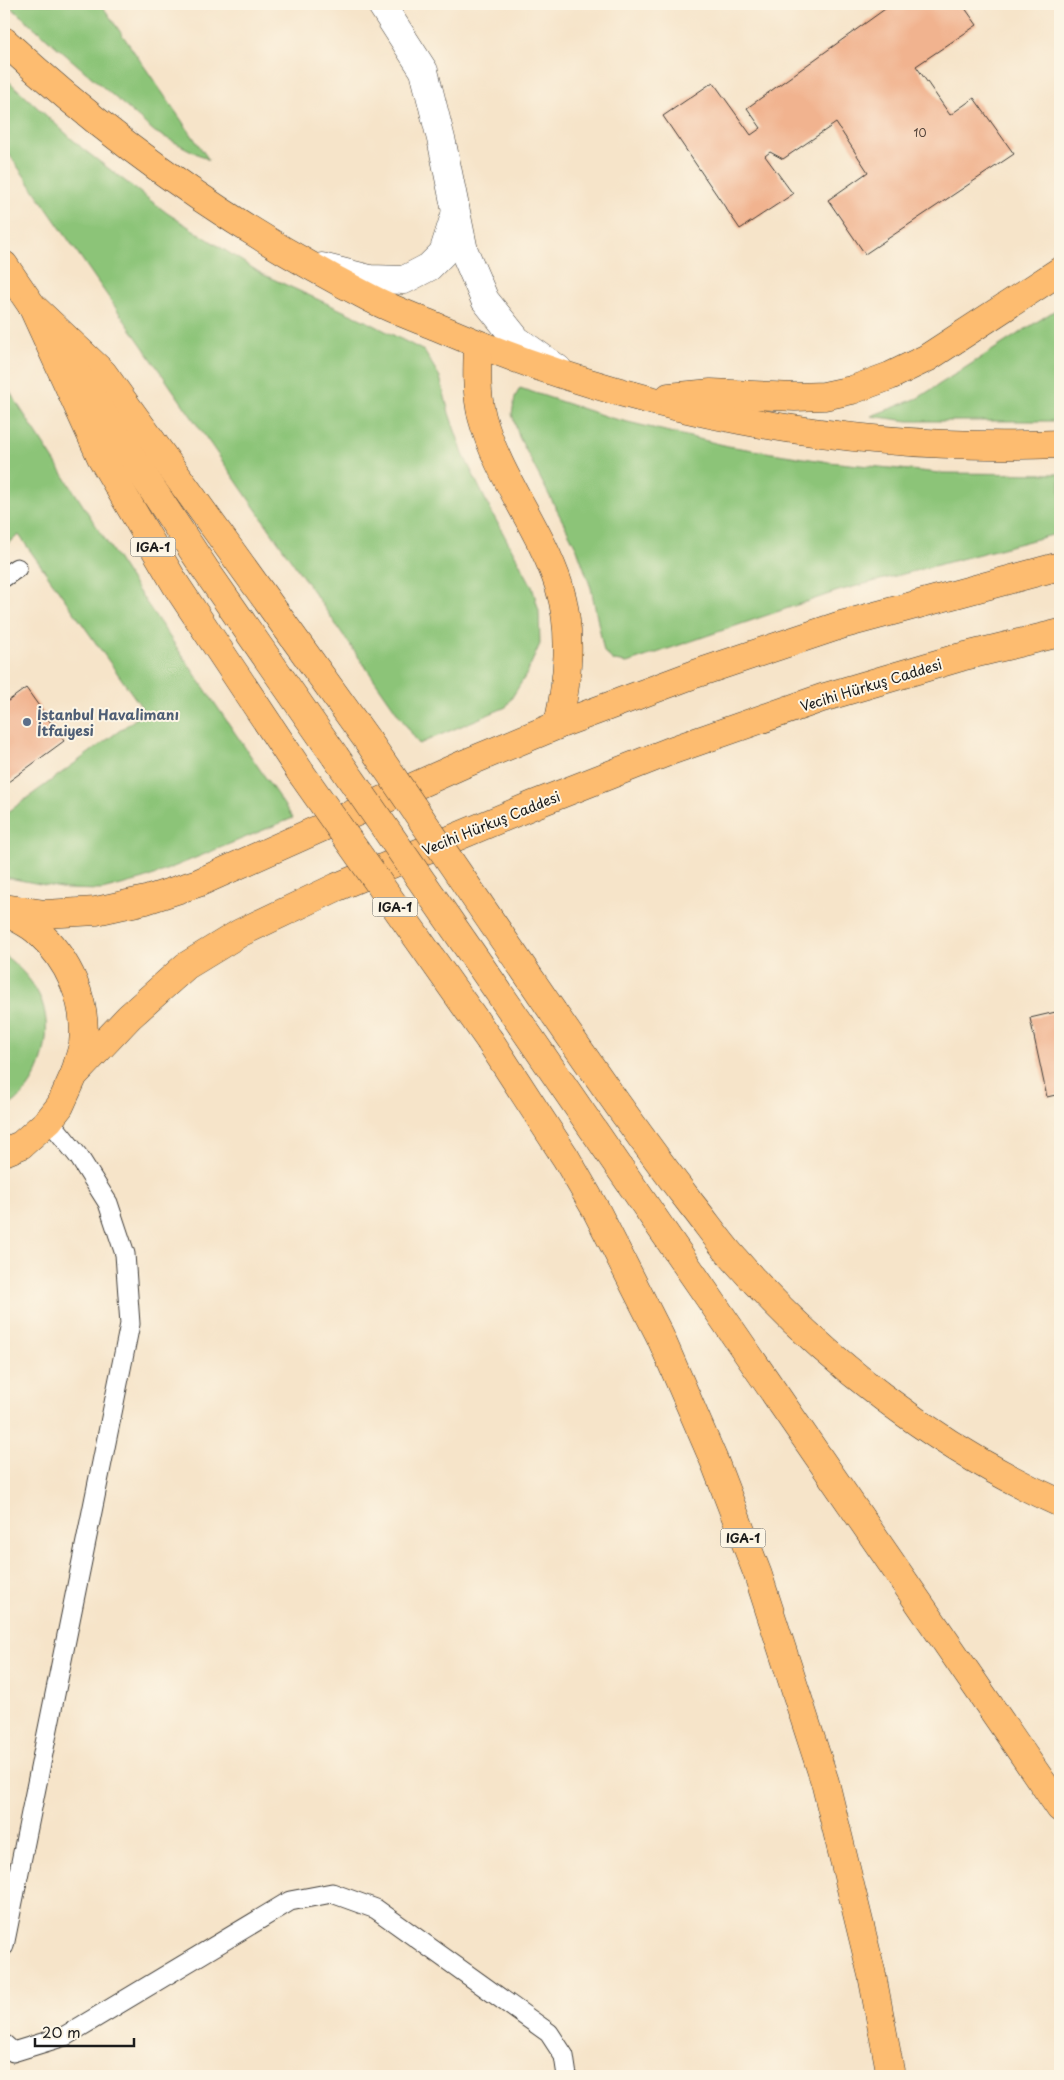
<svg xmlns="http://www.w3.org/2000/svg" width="1064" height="2080" viewBox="0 0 1064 2080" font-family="'Playpen Sans',sans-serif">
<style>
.green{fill:#8cc478;stroke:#54704a}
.building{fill:#f1b38f}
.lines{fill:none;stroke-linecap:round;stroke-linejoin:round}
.service-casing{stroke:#3d3a36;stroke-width:21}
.minor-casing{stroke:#3d3a36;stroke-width:29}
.primary-casing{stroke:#3d3a36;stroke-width:29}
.trunk-casing{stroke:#3d3a36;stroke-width:29}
.motorway-casing{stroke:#3d3a36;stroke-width:29}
.service{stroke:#fff;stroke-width:19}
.minor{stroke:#fff;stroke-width:28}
.primary{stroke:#fdbc70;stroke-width:28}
.trunk{stroke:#fdbc70;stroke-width:28}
.motorway{stroke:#fdbc70;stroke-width:28}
.trunk-bridge-casing{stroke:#3d3a36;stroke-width:29;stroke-linecap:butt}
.motorway-bridge-casing{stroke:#3d3a36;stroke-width:29;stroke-linecap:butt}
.trunk-bridge{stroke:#fdbc70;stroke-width:28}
.motorway-bridge{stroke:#fdbc70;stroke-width:28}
.service-dot{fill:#5c6f8a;stroke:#fcf5e5;stroke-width:2}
.labels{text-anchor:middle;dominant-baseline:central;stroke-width:4;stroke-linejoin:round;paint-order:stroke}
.number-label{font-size:11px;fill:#514239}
.shield{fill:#fcf5e5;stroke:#5f5d58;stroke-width:1}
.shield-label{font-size:12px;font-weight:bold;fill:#1c1c1c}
.street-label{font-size:14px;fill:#1c1c1c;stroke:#fcf5e5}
.service-label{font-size:14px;font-weight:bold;fill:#4e5e75;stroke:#fcf5e5;text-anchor:start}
</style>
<rect width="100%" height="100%" fill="#fcf5e5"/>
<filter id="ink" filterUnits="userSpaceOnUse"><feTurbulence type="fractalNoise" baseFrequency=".02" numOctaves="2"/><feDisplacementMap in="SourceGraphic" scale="10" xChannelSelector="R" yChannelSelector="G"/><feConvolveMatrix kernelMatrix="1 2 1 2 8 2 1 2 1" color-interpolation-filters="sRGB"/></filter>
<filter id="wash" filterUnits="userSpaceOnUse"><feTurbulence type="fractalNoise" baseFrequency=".0096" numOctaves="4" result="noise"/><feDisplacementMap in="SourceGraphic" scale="20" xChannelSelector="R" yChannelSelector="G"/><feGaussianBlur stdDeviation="1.12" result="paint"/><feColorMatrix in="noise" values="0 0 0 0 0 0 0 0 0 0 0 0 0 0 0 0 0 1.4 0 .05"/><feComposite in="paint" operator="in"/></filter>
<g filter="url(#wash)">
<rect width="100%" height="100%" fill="#f6e4c9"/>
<g class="green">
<path d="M 7,4 L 101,4 L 209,160 L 155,132 Z"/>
<path d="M 4,77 L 83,149 L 167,213 L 262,274 L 370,323 L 424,351 L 440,377 L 449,413 L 463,454 L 491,511 L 532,586 L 539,611 L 540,644 L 526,675 L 506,707 L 419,744 L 4,147 Z"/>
<path d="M 1060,307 L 1060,421 L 908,421 L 871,416 L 918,398 Z"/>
<path d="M 4,383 L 139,592 L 293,818 L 144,879 L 102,890 L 66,889 L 4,877 L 4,815 L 145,712 L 19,535 L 4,546 Z"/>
<path d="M 520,388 L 611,418 L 728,446 L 829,462 L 940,473 L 1060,474 L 1060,533 L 838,591 L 627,663 L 614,661 L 604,652 L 591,588 L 577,549 L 519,437 L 512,414 L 515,397 Z"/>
<path d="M 4,955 C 20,967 35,983 42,1002 C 55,1039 39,1090 4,1109 Z"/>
</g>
<g id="blocks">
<g class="building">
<path d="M 892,4 L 962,4 L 977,25 L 916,66 L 950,115 L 974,98 L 1014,154 L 865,254 L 828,200 L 868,172 L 836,123 L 783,159 L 770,152 L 765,156 L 793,194 L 740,229 L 663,116 L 713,82 L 751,135 L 761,128 L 747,108 Z"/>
<path d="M 26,688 L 64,741 L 4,785 L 4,704 Z"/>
<path d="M 1060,1011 L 1060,1094 L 1047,1097 L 1030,1018 Z"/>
</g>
</g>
</g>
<g filter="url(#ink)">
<use href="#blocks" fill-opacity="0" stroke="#3d3a36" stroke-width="1"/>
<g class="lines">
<defs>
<g id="service">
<path d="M 4,577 L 17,568"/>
<path d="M 4,1946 L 130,1324 L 125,1254 L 108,1203 L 79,1157 L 49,1120"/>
<path d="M 4,2044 L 13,2052 L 65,2036 L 290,1901 L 332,1893 L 376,1909 L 549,2033 L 564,2056 L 567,2076"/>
</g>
<g id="minor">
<path d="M 381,4 L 424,71 L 442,143 L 464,251 L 485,300 L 517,340 L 558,369"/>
<path d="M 322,267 L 370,279 L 404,280 L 429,267 L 443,253 L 455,215"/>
</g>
<g id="primary">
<path d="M 4,41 C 114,143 237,230 370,298 C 391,309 413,317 435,326 C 630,411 847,453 1060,444"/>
<path d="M 4,265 L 32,306"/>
<path d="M 478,345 C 477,369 476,393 482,417 C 498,477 540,527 559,586 C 573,632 568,679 558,725"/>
<path d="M 669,397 L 711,393 L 795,397 L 824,396 L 852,390 L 890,376 L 927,358 L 1060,271"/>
<path d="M 4,908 L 45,914 L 96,911 L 146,900 L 198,883 L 464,764 L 558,725 L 695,674 L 841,625 L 1060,566"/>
<path d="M 7,913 C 17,918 29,924 37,931 C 68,959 88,1001 83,1044 C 81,1054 77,1064 75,1073"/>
<path d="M 4,1152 L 21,1145 L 49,1120 L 60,1106 L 74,1075 L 129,1017 L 186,966 L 240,933 L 337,887 L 533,805 L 673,750 L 822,698 L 961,657 L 1060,633"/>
</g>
<g id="trunk">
<path d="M 32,306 L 103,373 L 368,741"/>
<path d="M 60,349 L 205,569 L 335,756"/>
<path d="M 553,1012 C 598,1077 643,1142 692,1205 C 705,1221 717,1239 731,1255 C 819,1357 937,1448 1060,1503"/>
<path d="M 522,1026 L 1060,1808"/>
</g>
<g id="motorway">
<path d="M 32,306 L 101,457 L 176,585 L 301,773"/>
<path d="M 490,1041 L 566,1158 L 596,1210 L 660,1336 L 715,1463 L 758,1575 L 825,1782 L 872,1975 L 891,2076"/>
</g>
</defs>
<use href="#service" class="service-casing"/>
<use href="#minor" class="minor-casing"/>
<use href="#primary" class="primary-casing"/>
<use href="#trunk" class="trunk-casing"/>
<use href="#motorway" class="motorway-casing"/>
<use href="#service" class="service"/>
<use href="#minor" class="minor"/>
<use href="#primary" class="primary"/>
<use href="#trunk" class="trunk"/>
<use href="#motorway" class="motorway"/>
<defs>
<g id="trunk-bridge">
<path d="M 368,741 L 553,1012"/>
<path d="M 335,756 L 522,1026"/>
</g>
<path id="motorway-bridge" d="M 301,773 L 490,1041"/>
</defs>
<use href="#trunk-bridge" class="trunk-bridge-casing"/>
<use href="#motorway-bridge" class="motorway-bridge-casing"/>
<use href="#trunk-bridge" class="trunk-bridge"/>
<use href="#motorway-bridge" class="motorway-bridge"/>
</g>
</g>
<circle class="service-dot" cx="27" cy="722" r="5"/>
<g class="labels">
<g class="number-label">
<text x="920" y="132">10</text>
</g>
<g class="shield">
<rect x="130.5" y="537.5" width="45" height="19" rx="4"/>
<rect x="372.5" y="897.5" width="45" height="19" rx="4"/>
<rect x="720.5" y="1528.5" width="45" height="19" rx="4"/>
</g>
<g class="shield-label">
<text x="153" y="547">IGA-1</text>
<text x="395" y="907">IGA-1</text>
<text x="743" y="1538">IGA-1</text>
</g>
<g class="street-label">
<text transform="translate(871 685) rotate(-17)">Vecihi Hürkuş Caddesi</text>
<text transform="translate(491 823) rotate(-22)">Vecihi Hürkuş Caddesi</text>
</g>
<g class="service-label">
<text x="37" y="714">İstanbul Havalimanı<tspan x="37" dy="16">İtfaiyesi</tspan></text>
</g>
</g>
<rect width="1064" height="2080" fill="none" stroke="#fcf5e5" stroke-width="20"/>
<path d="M35 2038v8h99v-8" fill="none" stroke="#1c1c1c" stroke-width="2.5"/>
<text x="42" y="2038" font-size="15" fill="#1c1c1c" stroke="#fcf5e5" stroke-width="4" paint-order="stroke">20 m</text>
</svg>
